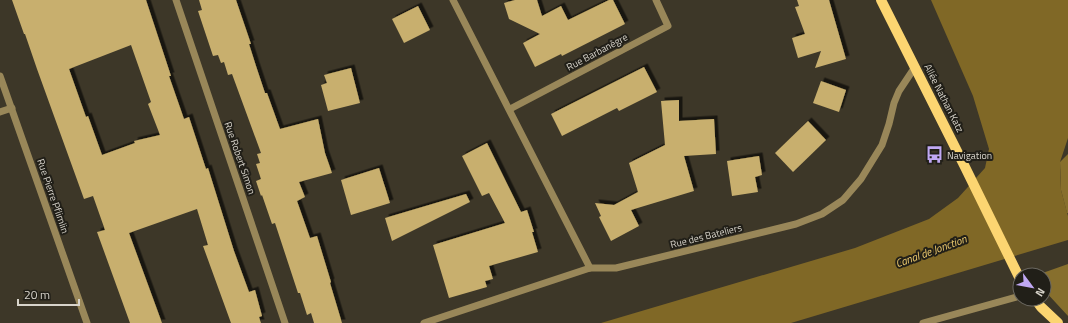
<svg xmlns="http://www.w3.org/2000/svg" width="1068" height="323" viewBox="0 0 1068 323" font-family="'Titillium Web',sans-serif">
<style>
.forest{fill:#876f2d}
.water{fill:#806826}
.building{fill:#c8af6e;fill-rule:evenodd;filter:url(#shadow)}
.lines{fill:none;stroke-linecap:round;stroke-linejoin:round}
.minor{stroke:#998759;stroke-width:7}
.major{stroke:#fcd571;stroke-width:10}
.labels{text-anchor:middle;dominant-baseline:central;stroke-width:4;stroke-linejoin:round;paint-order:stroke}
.street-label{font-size:10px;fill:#d8d4cb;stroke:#211f18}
.poi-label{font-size:10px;fill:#d8d4cb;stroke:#211f18;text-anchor:start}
.water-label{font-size:11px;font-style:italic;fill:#eecb6e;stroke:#211f18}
</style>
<defs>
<filter id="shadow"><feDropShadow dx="3.5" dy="-3.5" stdDeviation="0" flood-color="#0009"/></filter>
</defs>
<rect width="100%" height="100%" fill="#3d3728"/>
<g class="forest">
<path d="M 1068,154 L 1068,213 L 1067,213 L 1061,190 L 1060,162 Z"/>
<path d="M 1068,264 L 1068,316 L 1044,290 L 1044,275 L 1037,275 Z"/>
</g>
<path class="water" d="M 931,0 L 1068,0 L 1068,138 L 1060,162 L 1060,169 L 1061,190 L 1068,216 L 1068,240 L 791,323 L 601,323 L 855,248 L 929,219 L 958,198 L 985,168 L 989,149 L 973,96 Z"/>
<g class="building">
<path d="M 12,0 L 146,0 L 171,76 L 169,76 L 184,119 L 189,117 L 206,169 L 208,168 L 234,251 L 249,292 L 255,290 L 262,316 L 259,317 L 261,323 L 231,323 L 203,246 L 208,245 L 197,209 L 129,233 L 162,323 L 130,323 L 97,232 L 105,230 L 93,196 L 84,199 L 37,69 L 25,34 L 24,34 ZM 131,45 L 151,102 L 148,104 L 160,135 L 134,141 L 135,143 L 102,155 L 88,116 L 86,117 L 69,69 Z"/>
<path d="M 199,0 L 236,0 L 251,44 L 249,44 L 256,66 L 265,93 L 267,93 L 280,129 L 318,119 L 325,153 L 332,173 L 299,182 L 305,197 L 297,201 L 310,238 L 317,236 L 331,282 L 330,283 L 342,323 L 314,323 L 311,313 L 307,315 L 300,293 L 298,293 L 275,223 L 272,224 L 262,195 L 261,196 L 256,181 L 261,179 L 256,164 L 260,163 L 257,154 L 261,153 L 232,74 L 228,75 L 224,62 L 221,63 L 218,55 L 213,56 L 198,11 L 202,10 Z"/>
<path d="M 515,0 L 537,0 L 542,16 L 561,6 L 568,20 L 609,0 L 613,0 L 625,24 L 562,56 L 561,54 L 535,67 L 523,43 L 540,34 L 509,19 L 504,3 Z"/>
<path d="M 797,0 L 829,0 L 846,59 L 815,68 L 821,51 L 798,58 L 792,38 L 805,34 L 795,7 L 799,6 Z"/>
<path d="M 418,6 L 430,30 L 404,43 L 392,19 Z"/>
<path d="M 644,67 L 657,92 L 619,111 L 617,108 L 562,136 L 551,114 Z"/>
<path d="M 351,68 L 360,103 L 328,111 L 321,85 L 327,83 L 324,75 Z"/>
<path d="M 821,81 L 846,90 L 839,112 L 813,103 Z"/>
<path d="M 679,100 L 679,121 L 714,119 L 716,154 L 684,156 L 694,191 L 631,210 L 639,226 L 611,241 L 599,217 L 601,216 L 595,203 L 614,205 L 638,192 L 629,163 L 665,145 L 661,101 Z"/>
<path d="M 808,121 L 826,140 L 793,172 L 775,153 Z"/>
<path d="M 487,143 L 521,212 L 527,210 L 534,232 L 532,232 L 538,252 L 489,266 L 493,279 L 485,281 L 487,287 L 449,298 L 433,245 L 505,223 L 489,193 L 482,196 L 462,156 Z"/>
<path d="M 759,156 L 762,175 L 755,177 L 758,192 L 732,196 L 727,161 Z"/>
<path d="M 379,168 L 390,203 L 351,215 L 341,180 Z"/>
<path d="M 466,194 L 470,202 L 392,241 L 385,218 Z"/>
</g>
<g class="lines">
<g class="minor">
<path d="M 176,0 L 285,323"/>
<path d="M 453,0 L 590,268"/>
<path d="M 0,76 L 87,323"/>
<path d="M 510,109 L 668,26 L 656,0"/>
<path d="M 0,112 L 12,108"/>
<path d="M 424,323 L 590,268 L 616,268 L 796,224 L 822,214 L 843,200 L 861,179 L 882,145 L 889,124 L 894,103 L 899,91 L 915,67"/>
<path d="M 923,323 L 1020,296"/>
</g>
<g class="major">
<path d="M 881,0 L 965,167 L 1020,279"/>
<path d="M 1035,299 L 1041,307 L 1058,323"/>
</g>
</g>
<defs>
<symbol id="bus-bare" viewBox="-9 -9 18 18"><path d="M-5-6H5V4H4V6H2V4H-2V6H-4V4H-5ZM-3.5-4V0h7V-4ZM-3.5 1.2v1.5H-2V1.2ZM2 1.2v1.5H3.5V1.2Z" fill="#c0a8f3" stroke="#211f18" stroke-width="2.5" paint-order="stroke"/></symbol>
</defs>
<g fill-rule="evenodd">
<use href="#bus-bare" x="922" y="142" width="25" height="25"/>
</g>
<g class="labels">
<g class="street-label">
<text transform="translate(597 52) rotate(-28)">Rue Barbanègre</text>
<text transform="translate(944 98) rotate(63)">Allée Nathan Katz</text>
<text transform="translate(240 158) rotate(71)">Rue Robert Simon</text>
<text transform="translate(53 196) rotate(71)">Rue Pierre Pflimlin</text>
<text transform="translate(706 236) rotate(-14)">Rue des Bateliers</text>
</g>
<g class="poi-label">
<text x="947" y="155">Navigation</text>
</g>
<g class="water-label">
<text transform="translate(931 251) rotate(-20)">Canal de Jonction</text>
</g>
</g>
<g transform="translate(1032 287) rotate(122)"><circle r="19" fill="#211f18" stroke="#6a6760"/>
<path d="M0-3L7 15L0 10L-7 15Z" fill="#c0a8f3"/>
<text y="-6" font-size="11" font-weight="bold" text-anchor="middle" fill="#d8d4cb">N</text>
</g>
<path d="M18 299v6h61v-6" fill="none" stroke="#d8d4cb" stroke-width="2"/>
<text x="24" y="299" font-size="12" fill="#d8d4cb" stroke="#211f18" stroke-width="3" paint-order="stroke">20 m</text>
</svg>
